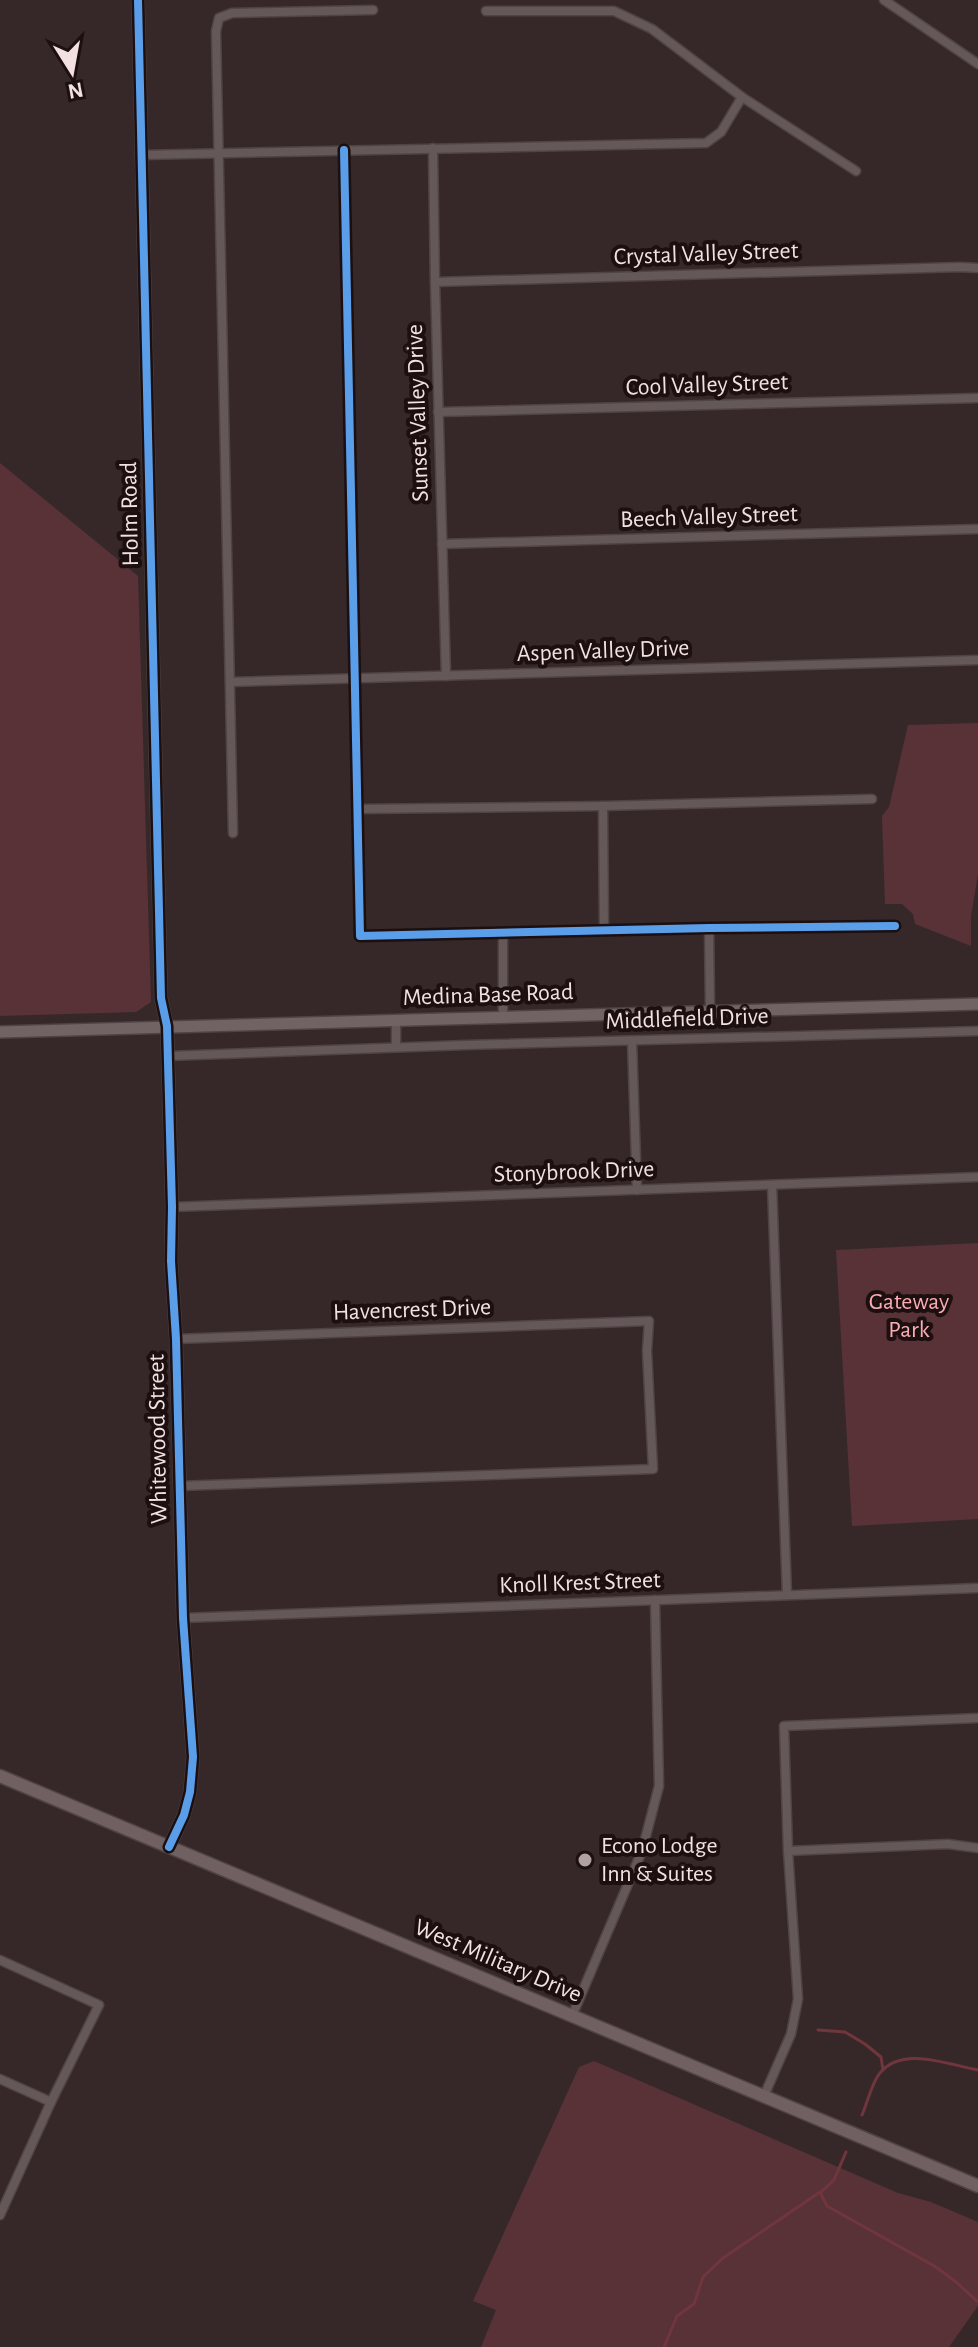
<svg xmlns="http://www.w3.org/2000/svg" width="978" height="2347" viewBox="0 0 978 2347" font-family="'Alegreya Sans',sans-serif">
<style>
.green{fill:#583237}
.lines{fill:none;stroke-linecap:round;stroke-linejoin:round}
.stream{stroke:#71363d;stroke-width:3}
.street-casing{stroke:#504344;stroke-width:11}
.secondary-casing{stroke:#504344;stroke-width:14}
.primary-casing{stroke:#504344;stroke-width:15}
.street{stroke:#645859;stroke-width:8}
.secondary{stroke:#716364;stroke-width:11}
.primary{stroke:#706062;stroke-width:12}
.cycleway-casing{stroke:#1b0f10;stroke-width:13}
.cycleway{stroke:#5a9eea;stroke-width:8}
.poi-dot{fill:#b1a0a1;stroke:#1b0f10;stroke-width:3}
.labels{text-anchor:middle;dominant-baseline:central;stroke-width:8;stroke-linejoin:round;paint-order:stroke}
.street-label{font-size:24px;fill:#f3e1e2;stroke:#1b0f10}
.park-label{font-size:24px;fill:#fcabb2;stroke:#1b0f10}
.poi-label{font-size:24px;fill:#f3e1e2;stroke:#1b0f10;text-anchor:start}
</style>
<rect width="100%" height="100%" fill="#362829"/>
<g class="green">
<path d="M 0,463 L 138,576 L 151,1002 L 136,1012 L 0,1016 Z"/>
<path d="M 978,723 L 978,874 L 971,916 L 971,946 L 915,924 L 913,914 L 902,904 L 885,904 L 882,816 L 889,807 L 908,725 Z"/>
<path d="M 978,1243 L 978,1519 L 852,1526 L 836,1250 Z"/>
<path d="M 594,2061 L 898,2193 L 931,2202 L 978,2222 L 978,2306 L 949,2347 L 481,2347 L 496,2310 L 473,2301 L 579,2067 Z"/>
</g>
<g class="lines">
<g class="stream">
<path d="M 818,2030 L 845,2032 L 865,2044 L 881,2057 L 883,2070"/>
<path d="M 862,2115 C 867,2104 872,2082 880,2073 C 902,2045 949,2065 978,2070"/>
<path d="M 821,2192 L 834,2180 L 846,2152"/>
<path d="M 664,2347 L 677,2316 L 694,2304 L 703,2277 L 723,2258 L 820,2192 L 827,2206 L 936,2267 L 956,2282 L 978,2302"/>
</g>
<defs>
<g id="street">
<path d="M 884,0 L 978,64"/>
<path d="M 486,11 L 614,11 L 652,29 L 742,97 L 856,171"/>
<path d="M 433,148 L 435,282 L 446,676"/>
<path d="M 344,150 L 360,936 L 709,928 L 895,926"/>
<path d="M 142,155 L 706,143 L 721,132 L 742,97"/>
<path d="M 435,282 L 960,267 L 978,268"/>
<path d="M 438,412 L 978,398"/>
<path d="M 442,544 L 978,529"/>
<path d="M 230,682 L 978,660"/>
<path d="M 603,806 L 604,931"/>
<path d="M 357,809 L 603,806 L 872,799"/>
<path d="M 233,833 L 216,31 L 219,18 L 232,13 L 373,10"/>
<path d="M 709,928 L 710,1010"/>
<path d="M 503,933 L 503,1018"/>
<path d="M 396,1020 L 396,1047"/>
<path d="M 632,1041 L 637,1190"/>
<path d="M 168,1056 L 466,1045 L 978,1031"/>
<path d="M 772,1185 L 787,1595"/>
<path d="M 172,1207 L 978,1177"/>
<path d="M 176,1339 L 649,1321 L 647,1351 L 653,1469 L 179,1486"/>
<path d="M 183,1618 L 978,1588"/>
<path d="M 788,1851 L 948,1844 L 978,1848"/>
<path d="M 0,1960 L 99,2005 L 51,2102 L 0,2215"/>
<path d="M 572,2016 L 642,1851 L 659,1786 L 655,1600"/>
<path d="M 0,2079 L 51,2102"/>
<path d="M 764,2096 L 791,2034 L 798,1999 L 788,1851 L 784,1726 L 978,1718"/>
</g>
<g id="secondary">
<path d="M 138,0 L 161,998 L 167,1026 L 172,1207 L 171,1261 L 176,1339 L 183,1618 L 193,1757 L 190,1792 L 184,1815 L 169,1847"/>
<path d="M 0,1032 C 326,1024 652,1011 978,1004"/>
</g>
<path id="primary" d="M 0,1776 L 978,2186"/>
</defs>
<use href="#street" class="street-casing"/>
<use href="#secondary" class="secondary-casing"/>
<use href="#primary" class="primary-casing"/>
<use href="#street" class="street"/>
<use href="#secondary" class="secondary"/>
<use href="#primary" class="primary"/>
<defs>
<g id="cycleway">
<path d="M 138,0 L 161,998 L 167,1026 L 172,1207 L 171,1261 L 176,1339 L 183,1618 L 193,1757 L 190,1792 L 184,1815 L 169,1847"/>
<path d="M 344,150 L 360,936 L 709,928 L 895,926"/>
</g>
</defs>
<use href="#cycleway" class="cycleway-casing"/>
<use href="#cycleway" class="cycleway"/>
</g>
<circle class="poi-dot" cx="585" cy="1860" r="8"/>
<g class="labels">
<g class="street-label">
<text transform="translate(706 254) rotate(-2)">Crystal Valley Street</text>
<text transform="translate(707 385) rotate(-2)">Cool Valley Street</text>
<text transform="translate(418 413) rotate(-92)">Sunset Valley Drive</text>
<text transform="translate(130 514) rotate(-91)">Holm Road</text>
<text transform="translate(709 517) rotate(-2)">Beech Valley Street</text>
<text transform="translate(603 651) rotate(-2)">Aspen Valley Drive</text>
<text transform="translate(488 995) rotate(-2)">Medina Base Road</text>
<text transform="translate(687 1019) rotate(-2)">Middlefield Drive</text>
<text transform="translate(574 1172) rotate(-2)">Stonybrook Drive</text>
<text transform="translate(412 1310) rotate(-2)">Havencrest Drive</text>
<text transform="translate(158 1439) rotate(-91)">Whitewood Street</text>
<text transform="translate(580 1583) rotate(-2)">Knoll Krest Street</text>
<text transform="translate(498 1961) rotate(23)">West Military Drive</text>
</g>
<g class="park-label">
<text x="909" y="1302">Gateway<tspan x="909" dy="28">Park</tspan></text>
</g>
<g class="poi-label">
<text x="601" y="1846">Econo Lodge<tspan x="601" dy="28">Inn &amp; Suites</tspan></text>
</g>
</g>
<g transform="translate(72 72) rotate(169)" stroke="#1b0f10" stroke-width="6" paint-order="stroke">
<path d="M0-6L14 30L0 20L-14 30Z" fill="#f3e1e2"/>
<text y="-12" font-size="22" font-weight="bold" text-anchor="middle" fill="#f3e1e2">N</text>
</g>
</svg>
